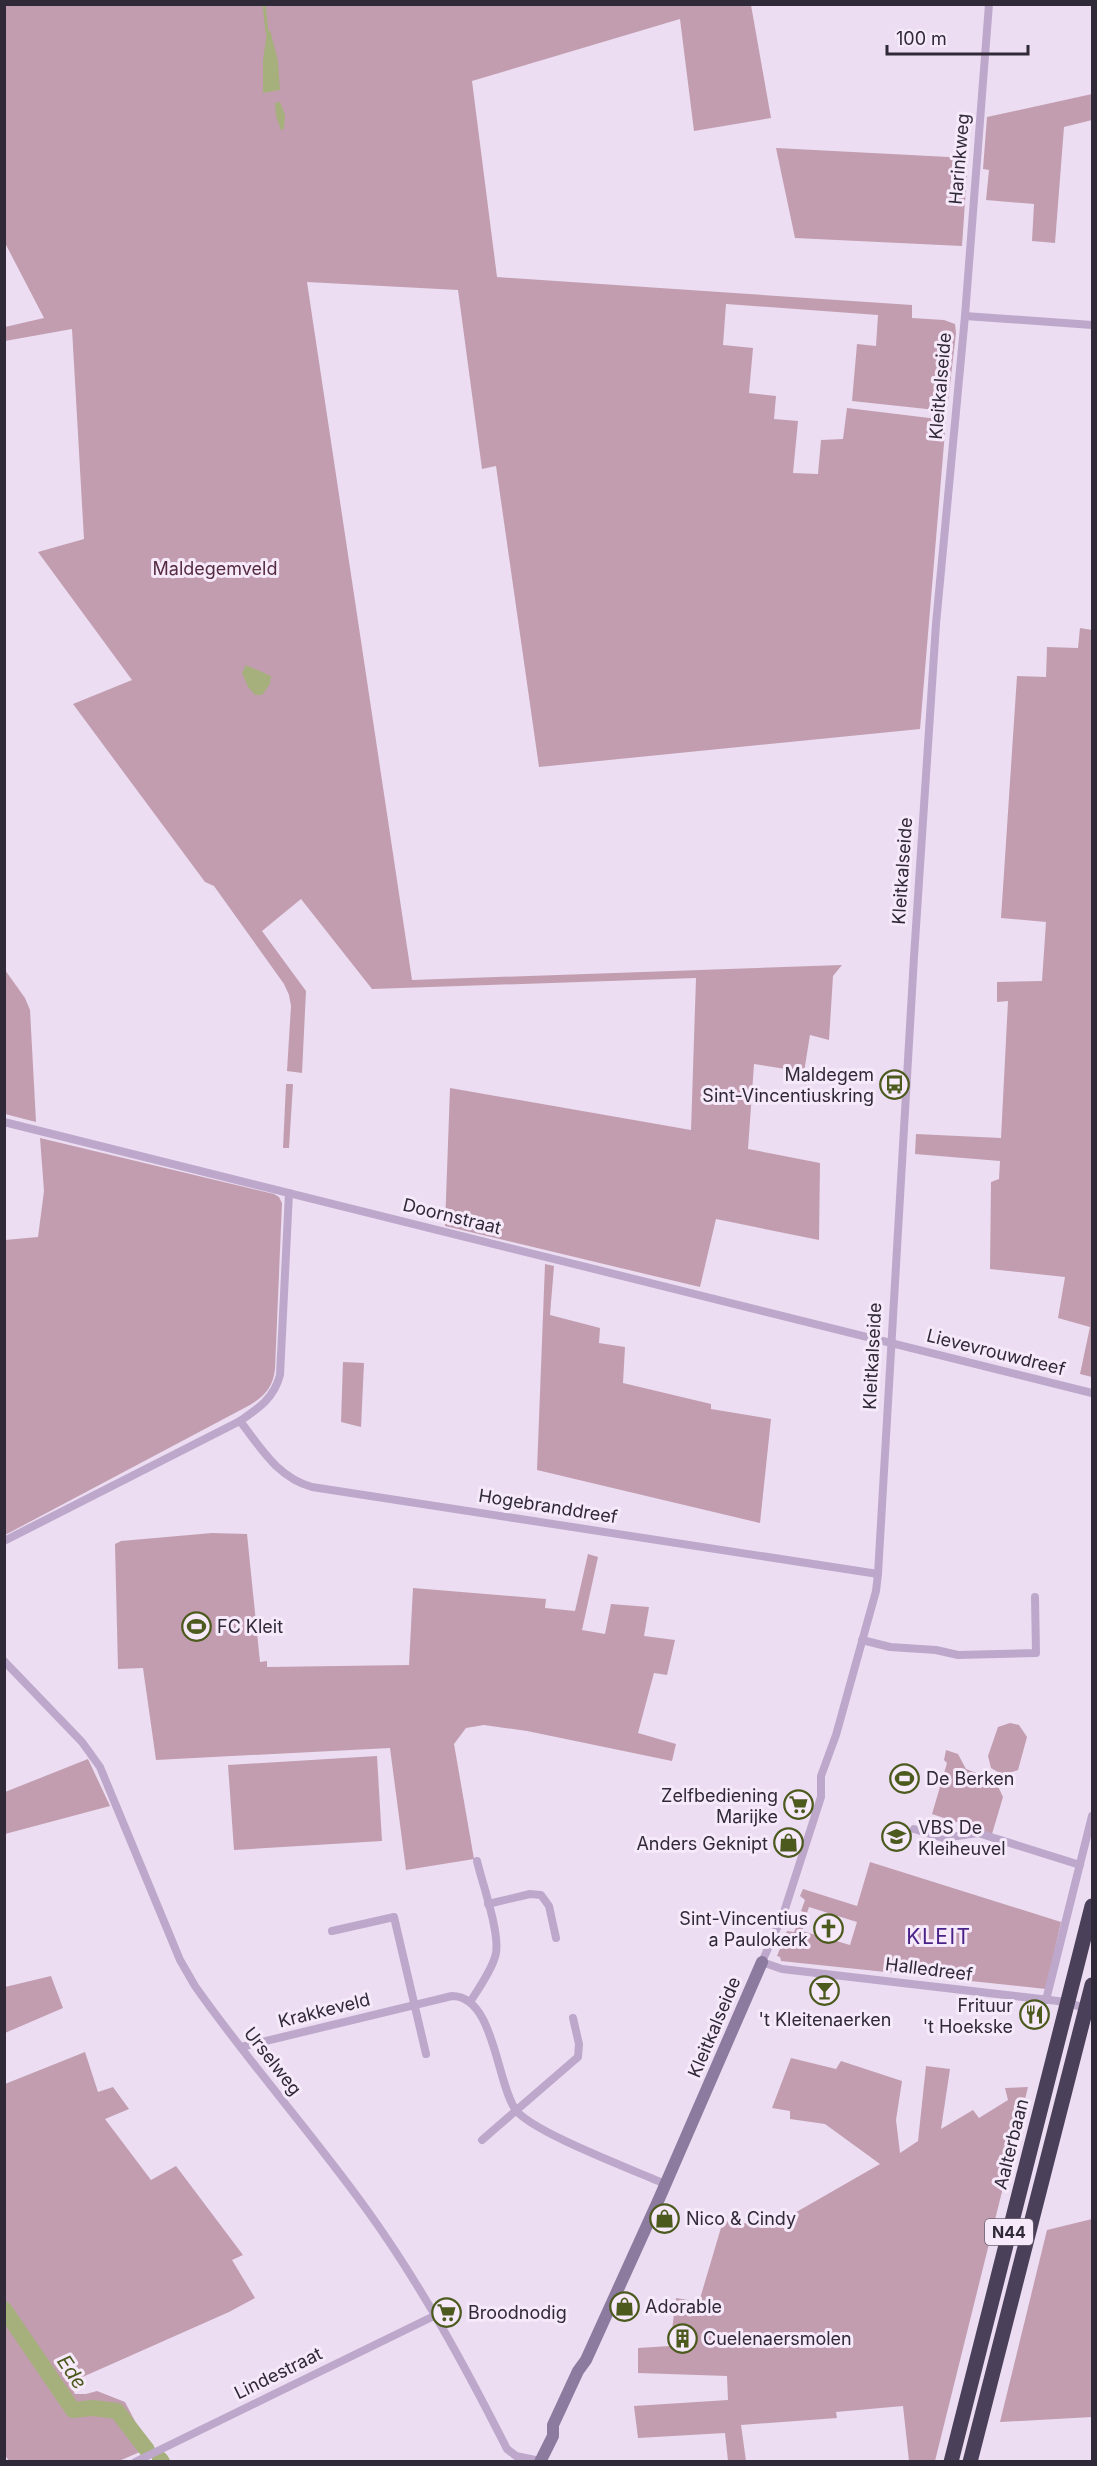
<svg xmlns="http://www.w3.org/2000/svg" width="1097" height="2466" viewBox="0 0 1097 2466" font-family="Inter,sans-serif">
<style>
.green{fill:#c29db0}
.water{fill:#a6b07c}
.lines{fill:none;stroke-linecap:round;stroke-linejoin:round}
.stream{stroke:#a6b07c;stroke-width:3}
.river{stroke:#a6b07c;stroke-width:16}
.street{stroke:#bda8cb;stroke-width:8}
.secondary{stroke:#8d7a9f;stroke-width:12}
.highway{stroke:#4b4059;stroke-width:15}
.labels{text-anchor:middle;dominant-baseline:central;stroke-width:6;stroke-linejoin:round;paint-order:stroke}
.shield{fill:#f5e9fa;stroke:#6b6372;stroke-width:1.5}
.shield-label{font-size:16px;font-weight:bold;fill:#302938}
.street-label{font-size:18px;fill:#302938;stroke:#f5e9fa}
.park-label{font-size:18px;fill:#562c40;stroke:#f5e9fa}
.poi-label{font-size:18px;fill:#302938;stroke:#f5e9fa;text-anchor:start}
.water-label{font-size:20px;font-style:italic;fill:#4c5a1e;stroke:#f5e9fa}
.quarter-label{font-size:21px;letter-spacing:1.5px;fill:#492187;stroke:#f5e9fa}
</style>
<rect width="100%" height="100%" fill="#ecddf2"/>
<g class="green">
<path d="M 4,5 L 751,5 L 771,118 L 694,131 L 680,19 L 472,81 L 497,277 L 912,305 L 912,318 L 944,320 L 955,324 L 956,333 L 947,410 L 936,410 L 852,401 L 857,344 L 876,346 L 878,315 L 726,304 L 723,345 L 753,348 L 749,393 L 776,396 L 774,419 L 798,421 L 793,473 L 818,474 L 821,440 L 843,439 L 847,408 L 946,420 L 920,729 L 539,767 L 496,466 L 482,469 L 458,290 L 307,282 L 412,980 L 842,965 L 833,976 L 829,1040 L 810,1035 L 804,1072 L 754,1064 L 748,1149 L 820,1163 L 819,1240 L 716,1219 L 700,1287 L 445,1226 L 450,1088 L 691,1130 L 696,978 L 372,989 L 301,899 L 262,931 L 306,991 L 302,1073 L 287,1071 L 291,1006 L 289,995 L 284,984 L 214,886 L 205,882 L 73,704 L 132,680 L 38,552 L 84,539 L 72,329 L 5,341 L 5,327 L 44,318 L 5,243 Z"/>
<path d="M 1092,94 L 1092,120 L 1064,127 L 1055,243 L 1032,241 L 1034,204 L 986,200 L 989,170 L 983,169 L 987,117 Z"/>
<path d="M 776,148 L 968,158 L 962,246 L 795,238 Z"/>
<path d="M 1080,628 L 1092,630 L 1092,1377 L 1080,1374 L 1090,1327 L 1058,1318 L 1065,1277 L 990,1269 L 991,1182 L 999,1179 L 1000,1161 L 915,1154 L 916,1134 L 1001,1138 L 1008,1001 L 997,1002 L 997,982 L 1042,981 L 1046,922 L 1001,918 L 1017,676 L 1046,677 L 1047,647 L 1078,648 Z"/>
<path d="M 5,970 L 25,998 L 30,1010 L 36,1122 L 5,1114 Z"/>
<path d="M 286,1084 L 293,1084 L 289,1148 L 283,1148 Z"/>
<path d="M 40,1138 L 274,1194 L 279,1197 L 282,1203 L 275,1369 C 273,1387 265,1396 250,1405 L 5,1535 L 5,1240 L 38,1237 L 44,1191 Z"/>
<path d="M 545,1264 L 554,1266 L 550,1315 L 600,1328 L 599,1343 L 625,1347 L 623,1383 L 711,1404 L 711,1409 L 771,1419 L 760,1523 L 537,1470 Z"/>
<path d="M 343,1362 L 364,1363 L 361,1427 L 341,1422 Z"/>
<path d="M 212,1533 L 247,1534 L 260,1662 L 267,1661 L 267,1667 L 409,1665 L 413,1588 L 546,1599 L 545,1608 L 575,1611 L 588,1554 L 598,1557 L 582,1630 L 605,1634 L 611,1604 L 649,1607 L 644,1636 L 675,1640 L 667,1675 L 654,1673 L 638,1733 L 676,1744 L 672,1761 L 527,1731 L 484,1725 L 466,1728 L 454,1744 L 474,1859 L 406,1870 L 390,1748 L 156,1760 L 143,1668 L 118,1669 L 115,1544 L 121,1541 Z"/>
<path d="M 1010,1723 L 1019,1725 L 1027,1737 L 1018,1770 L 1003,1775 L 991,1768 L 988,1756 L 998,1727 Z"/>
<path d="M 946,1750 L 958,1754 L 966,1769 L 995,1780 L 1003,1797 L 992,1834 L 932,1814 L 947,1763 L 944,1760 Z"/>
<path d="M 377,1756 L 382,1841 L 234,1850 L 228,1765 Z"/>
<path d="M 88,1759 L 110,1806 L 5,1834 L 5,1792 Z"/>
<path d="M 870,1862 L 1061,1922 L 1046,1989 L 781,1961 L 780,1957 L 777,1956 L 787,1931 L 794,1932 L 798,1923 L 804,1925 L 802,1931 L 850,1945 L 857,1922 L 809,1907 L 807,1913 L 801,1911 L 805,1900 L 800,1896 L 803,1889 L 857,1906 Z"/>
<path d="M 51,1976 L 63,2008 L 5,2033 L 5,1987 Z"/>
<path d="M 85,2052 L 98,2092 L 113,2087 L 129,2109 L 105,2119 L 151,2180 L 176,2166 L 243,2255 L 232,2260 L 255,2298 L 229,2312 L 69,2383 L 75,2394 L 86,2394 L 97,2391 L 125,2402 L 149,2448 L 119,2461 L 9,2461 L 4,2454 L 5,2084 Z"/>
<path d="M 791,2058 L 836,2069 L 841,2061 L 902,2081 L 896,2120 L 900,2153 L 918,2141 L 926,2066 L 950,2069 L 941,2129 L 973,2110 L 979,2118 L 1008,2100 L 1005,2088 L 1028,2087 L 935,2461 L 909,2461 L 903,2406 L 836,2412 L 837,2418 L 741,2425 L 746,2461 L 728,2461 L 725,2433 L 638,2438 L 634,2406 L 728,2400 L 727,2376 L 638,2373 L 638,2348 L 670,2346 L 676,2298 L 699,2302 L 723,2221 L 772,2226 L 880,2164 L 825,2124 L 790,2119 L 790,2111 L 772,2108 Z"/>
<path d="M 1092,2219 L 1092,2417 L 1000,2422 L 1047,2230 Z"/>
</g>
<g class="water">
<path d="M 270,30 L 278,61 L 280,90 L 263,93 L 263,60 L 267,32 Z"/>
<path d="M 280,102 L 285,115 L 284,129 L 281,130 L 276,116 L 275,103 Z"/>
<path d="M 246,665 L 271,676 L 270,684 L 262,695 L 255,695 L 248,687 L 242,673 Z"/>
</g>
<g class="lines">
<path class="stream" d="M 264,4 L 267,32"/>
<g class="river">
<path d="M 4,2309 L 73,2410 L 93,2408 L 117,2411 L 147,2450"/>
<path d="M 160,2459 L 162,2462"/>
</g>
<g class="street">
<path d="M 989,4 L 965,316 L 936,624 L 914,957 L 878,1574 L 876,1591 L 836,1735 L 821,1776 L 821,1797 L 784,1912 L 762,1962 L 782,1969 L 1058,2001 L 1087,2008"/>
<path d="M 965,316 L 1092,325"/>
<path d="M 4,1122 L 1092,1393"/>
<path d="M 240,1421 C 261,1448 277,1477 312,1487 L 878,1574"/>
<path d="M 4,1541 L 240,1421 C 259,1408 274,1398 280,1375 L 289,1193"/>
<path d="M 862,1640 L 890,1647 L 936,1650 L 958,1655 L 1036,1653 L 1035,1597"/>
<path d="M 4,1661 L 82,1742 L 100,1767 L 180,1960 L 195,1986 C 249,2063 312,2133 367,2210 C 421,2285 465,2366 507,2449 L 516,2456 L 540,2461"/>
<path d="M 914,1829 L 943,1838 L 978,1833 L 1080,1865"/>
<path d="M 488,1904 L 530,1894 L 541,1895 L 549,1906 L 556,1938"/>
<path d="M 332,1931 L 394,1917 L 426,2054"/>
<path d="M 1046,2000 L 1092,1816"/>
<path d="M 470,2002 C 479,1988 490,1973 495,1957 C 502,1937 482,1883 477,1861"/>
<path d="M 241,2047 L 452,1996 C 494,1996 496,2080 515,2109 C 531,2132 634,2170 665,2184"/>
<path d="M 482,2140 L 578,2057 L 579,2044 L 573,2018"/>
<path d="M 135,2462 L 436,2315"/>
</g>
<path class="secondary" d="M 540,2462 L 553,2436 L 553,2425 L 578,2371 L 586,2360 L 659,2199 L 762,1962"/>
<g class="highway">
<path d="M 951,2462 L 1092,1906"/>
<path d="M 970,2462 L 1092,1985"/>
</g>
</g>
<defs>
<symbol id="bus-ring" viewBox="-11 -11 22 22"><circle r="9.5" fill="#f5e9fa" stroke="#4c5a1e" stroke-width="1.5"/><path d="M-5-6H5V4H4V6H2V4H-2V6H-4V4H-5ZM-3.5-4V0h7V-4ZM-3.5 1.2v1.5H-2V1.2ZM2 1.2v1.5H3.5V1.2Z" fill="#4c5a1e"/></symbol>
<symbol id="stadium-ring" viewBox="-11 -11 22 22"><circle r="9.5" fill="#f5e9fa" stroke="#4c5a1e" stroke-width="1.5"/><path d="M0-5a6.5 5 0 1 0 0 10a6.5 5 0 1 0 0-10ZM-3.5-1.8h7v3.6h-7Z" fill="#4c5a1e"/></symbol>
<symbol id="supermarket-ring" viewBox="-11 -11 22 22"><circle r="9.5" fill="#f5e9fa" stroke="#4c5a1e" stroke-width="1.5"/><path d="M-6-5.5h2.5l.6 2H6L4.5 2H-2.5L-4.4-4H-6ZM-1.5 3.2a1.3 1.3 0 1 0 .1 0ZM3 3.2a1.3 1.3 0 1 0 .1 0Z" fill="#4c5a1e"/></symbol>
<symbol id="school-ring" viewBox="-11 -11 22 22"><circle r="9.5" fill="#f5e9fa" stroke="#4c5a1e" stroke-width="1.5"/><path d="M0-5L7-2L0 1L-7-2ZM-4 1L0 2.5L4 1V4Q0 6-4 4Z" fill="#4c5a1e"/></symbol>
<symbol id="shop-ring" viewBox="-11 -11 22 22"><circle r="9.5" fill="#f5e9fa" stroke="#4c5a1e" stroke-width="1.5"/><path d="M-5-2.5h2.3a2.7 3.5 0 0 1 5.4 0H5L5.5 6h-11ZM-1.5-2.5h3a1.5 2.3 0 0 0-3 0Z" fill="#4c5a1e"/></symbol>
<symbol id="church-ring" viewBox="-11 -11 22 22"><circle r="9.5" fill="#f5e9fa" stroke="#4c5a1e" stroke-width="1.5"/><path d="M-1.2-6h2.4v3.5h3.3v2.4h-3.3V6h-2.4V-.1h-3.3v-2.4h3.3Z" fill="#4c5a1e"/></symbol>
<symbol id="bar-ring" viewBox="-11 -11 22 22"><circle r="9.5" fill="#f5e9fa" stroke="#4c5a1e" stroke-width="1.5"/><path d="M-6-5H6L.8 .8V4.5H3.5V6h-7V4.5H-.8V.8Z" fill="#4c5a1e"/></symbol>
<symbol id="restaurant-ring" viewBox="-11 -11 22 22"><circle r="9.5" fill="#f5e9fa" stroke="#4c5a1e" stroke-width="1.5"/><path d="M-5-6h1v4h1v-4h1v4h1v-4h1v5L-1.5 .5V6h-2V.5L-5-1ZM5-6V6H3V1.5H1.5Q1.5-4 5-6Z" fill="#4c5a1e"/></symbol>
<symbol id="building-ring" viewBox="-11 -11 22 22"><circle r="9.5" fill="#f5e9fa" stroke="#4c5a1e" stroke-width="1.5"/><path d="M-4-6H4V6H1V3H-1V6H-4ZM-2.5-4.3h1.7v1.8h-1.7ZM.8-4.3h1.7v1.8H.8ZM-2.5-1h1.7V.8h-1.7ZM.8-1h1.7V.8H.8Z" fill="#4c5a1e"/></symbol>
</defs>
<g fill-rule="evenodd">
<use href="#bus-ring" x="878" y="1068" width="33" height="33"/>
<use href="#stadium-ring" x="180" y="1610" width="33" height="33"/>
<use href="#stadium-ring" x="888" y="1762" width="33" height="33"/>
<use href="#supermarket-ring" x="782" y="1788" width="33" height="33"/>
<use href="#school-ring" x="880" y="1820" width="33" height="33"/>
<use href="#shop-ring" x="772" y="1826" width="33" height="33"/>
<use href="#church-ring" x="812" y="1912" width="33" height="33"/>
<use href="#bar-ring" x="808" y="1974" width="33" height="33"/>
<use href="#restaurant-ring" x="1018" y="1998" width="33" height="33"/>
<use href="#shop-ring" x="648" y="2202" width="33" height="33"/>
<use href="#shop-ring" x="608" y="2290" width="33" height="33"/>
<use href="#supermarket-ring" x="430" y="2296" width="33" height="33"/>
<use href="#building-ring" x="666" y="2322" width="33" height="33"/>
</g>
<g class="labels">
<rect class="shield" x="985" y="2219" width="48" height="26" rx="4.5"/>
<g class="shield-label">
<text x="1009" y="2232">N44</text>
</g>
<g class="street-label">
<text transform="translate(959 159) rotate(-85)">Harinkweg</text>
<text transform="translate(940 386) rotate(-85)">Kleitkalseide</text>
<text transform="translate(902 871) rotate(-86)">Kleitkalseide</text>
<text transform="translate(452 1216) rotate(14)">Doornstraat</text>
<text transform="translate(996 1352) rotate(14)">Lievevrouwdreef</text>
<text transform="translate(872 1356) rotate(-87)">Kleitkalseide</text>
<text transform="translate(548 1506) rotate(9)">Hogebranddreef</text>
<text transform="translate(929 1969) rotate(7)">Halledreef</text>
<text transform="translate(324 2010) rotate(-14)">Krakkeveld</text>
<text transform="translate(714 2027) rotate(-67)">Kleitkalseide</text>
<text transform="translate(273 2061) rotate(52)">Urselweg</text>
<text transform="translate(1011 2144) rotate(-76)">Aalterbaan</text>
<text transform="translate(278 2373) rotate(-26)">Lindestraat</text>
</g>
<g class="park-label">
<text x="215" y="568">Maldegemveld</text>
</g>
<g class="poi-label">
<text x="874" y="1074" text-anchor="end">Maldegem<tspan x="874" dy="21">Sint-Vincentiuskring</tspan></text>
<text x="217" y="1626">FC Kleit</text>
<text x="926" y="1778">De Berken</text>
<text x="778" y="1795" text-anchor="end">Zelfbediening<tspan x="778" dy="21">Marijke</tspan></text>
<text x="918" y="1827">VBS De<tspan x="918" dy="21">Kleiheuvel</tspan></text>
<text x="768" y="1843" text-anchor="end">Anders Geknipt</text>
<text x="808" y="1918" text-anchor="end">Sint-Vincentius<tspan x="808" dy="21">a Paulokerk</tspan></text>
<text x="1013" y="2005" text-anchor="end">Frituur<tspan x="1013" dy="21">'t Hoekske</tspan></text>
<text x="825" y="2019" text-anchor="middle">'t Kleitenaerken</text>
<text x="686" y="2218">Nico &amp; Cindy</text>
<text x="645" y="2306">Adorable</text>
<text x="468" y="2312">Broodnodig</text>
<text x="703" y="2338">Cuelenaersmolen</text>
</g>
<g class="water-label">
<text transform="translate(72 2372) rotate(56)">Ede</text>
</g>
<g class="quarter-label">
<text x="939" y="1936">KLEIT</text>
</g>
</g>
<rect width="1097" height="2466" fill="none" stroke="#302938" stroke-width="12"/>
<path d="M887 45v9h141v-9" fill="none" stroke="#302938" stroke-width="3"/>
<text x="896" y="45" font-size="18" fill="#302938" stroke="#f5e9fa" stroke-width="4.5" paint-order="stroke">100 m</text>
</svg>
